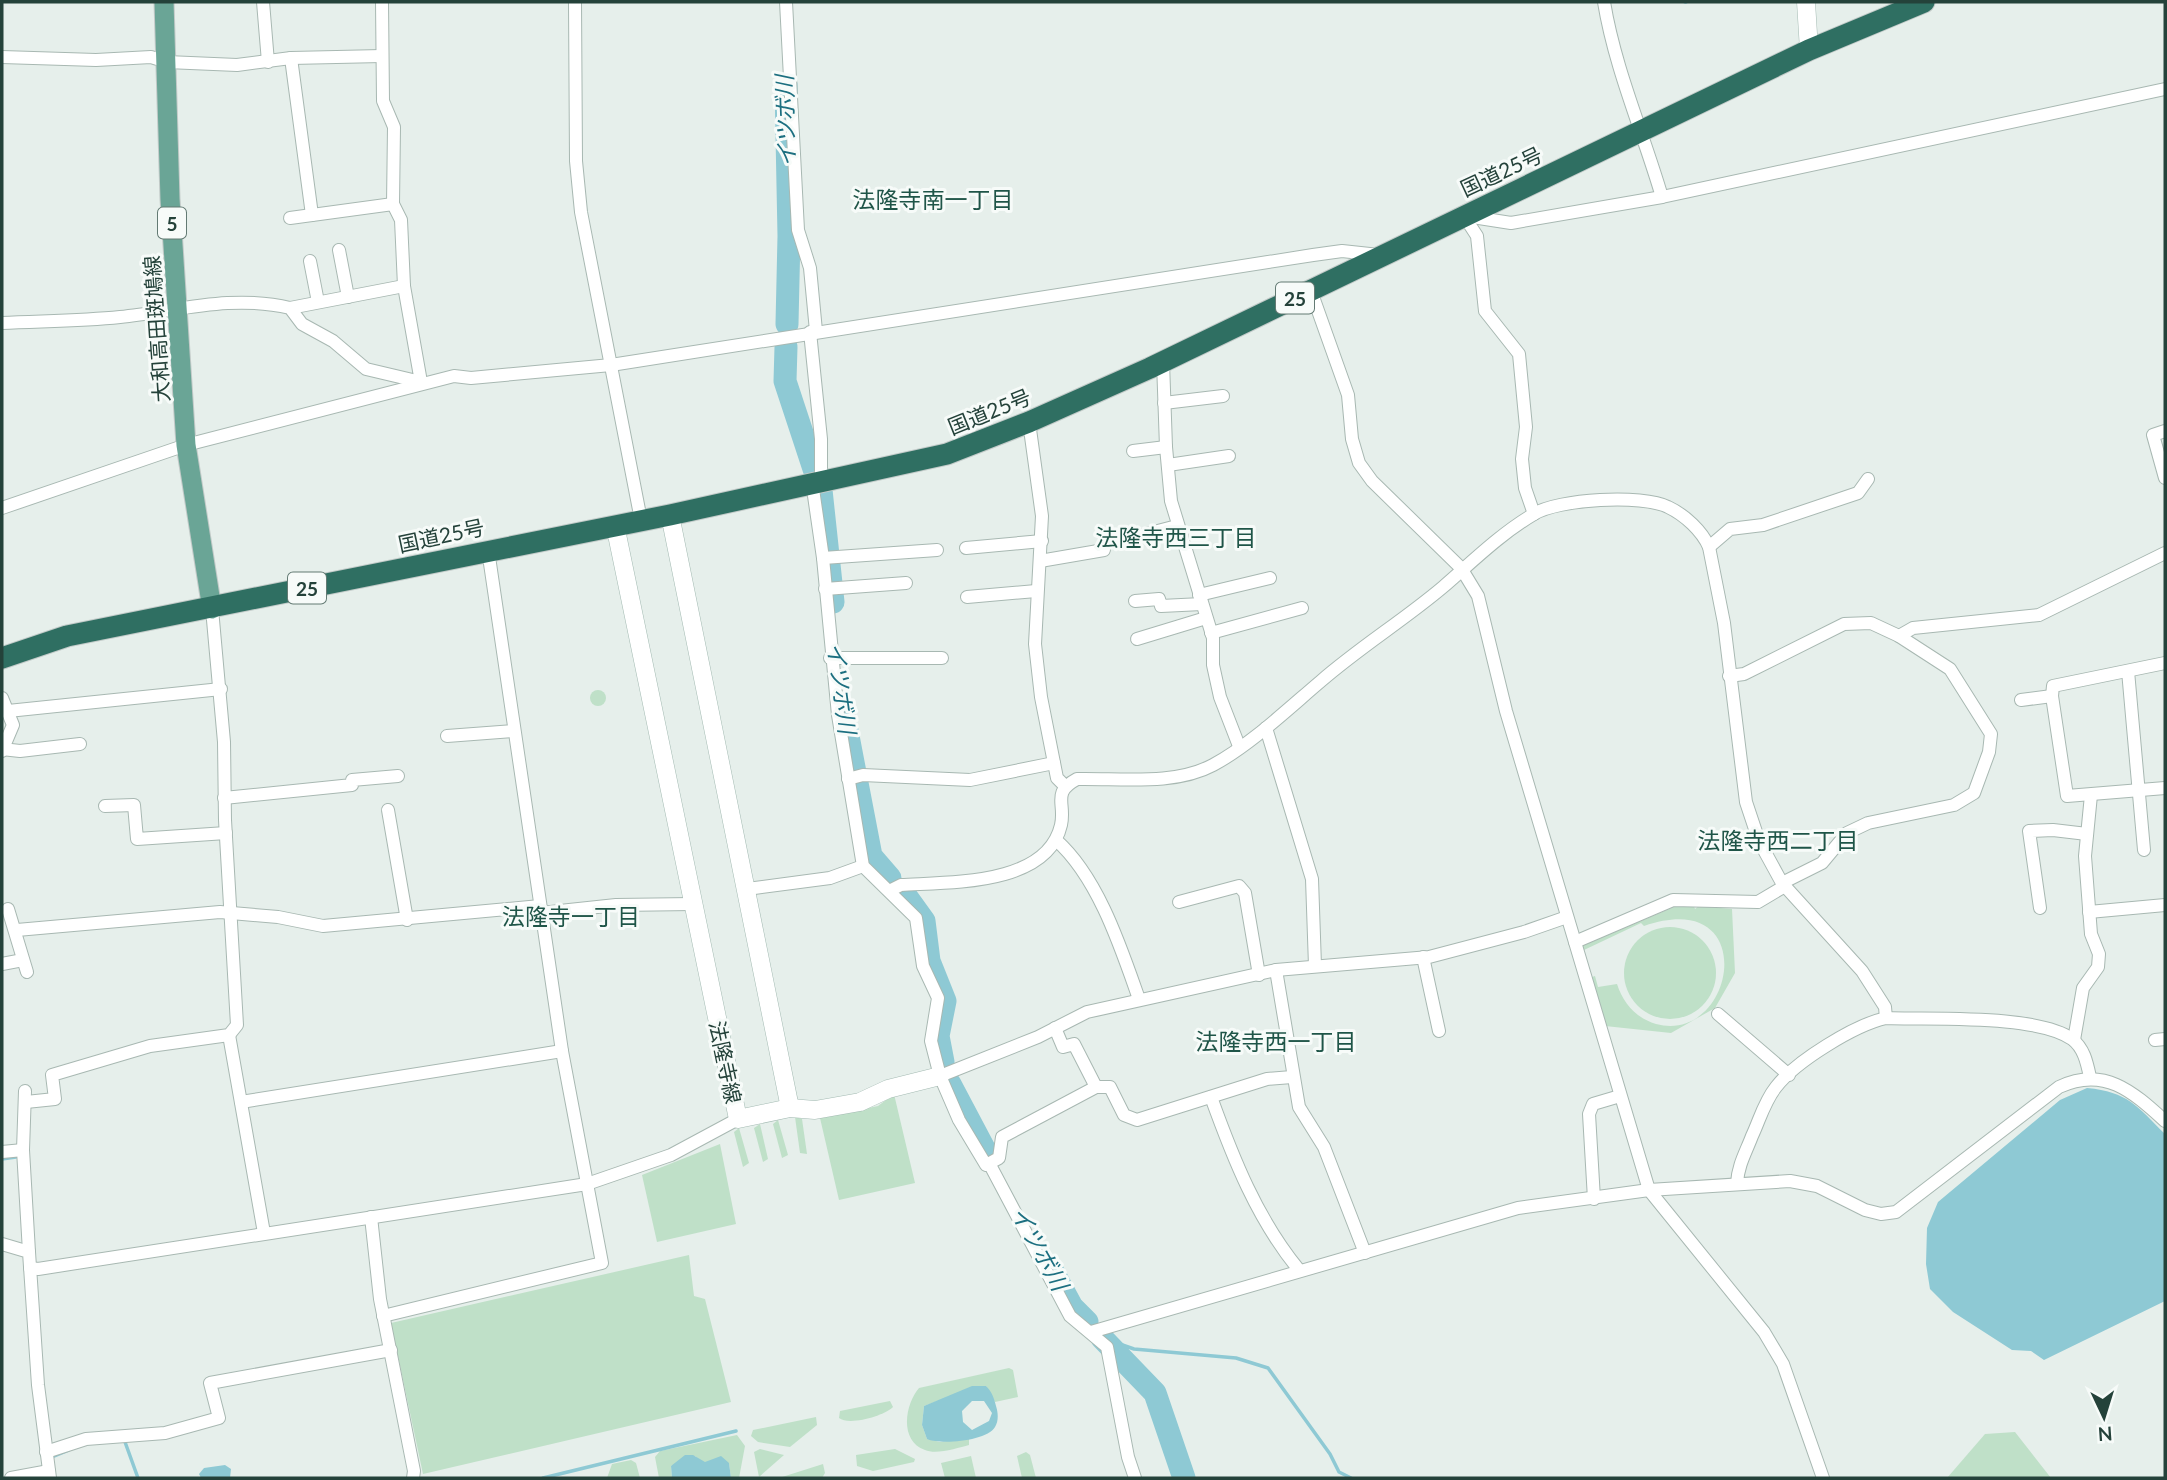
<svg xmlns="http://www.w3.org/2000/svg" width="2167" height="1480" viewBox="0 0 2167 1480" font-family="Lato,'Noto Sans JP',sans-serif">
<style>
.green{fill:#bfe0c8}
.water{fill:#8ec9d4;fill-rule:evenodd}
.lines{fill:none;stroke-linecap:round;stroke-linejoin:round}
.stream{stroke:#8ec9d4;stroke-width:3.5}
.river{stroke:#8ec9d4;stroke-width:23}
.street-casing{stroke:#a8b8b2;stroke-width:14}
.secondary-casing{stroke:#a4bbb3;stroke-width:19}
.primary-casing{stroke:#c2cac8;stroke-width:21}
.highway-casing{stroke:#c2cac8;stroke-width:23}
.street{stroke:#fff;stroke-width:12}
.secondary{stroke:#fff;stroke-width:18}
.primary{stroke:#6aa596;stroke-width:19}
.highway{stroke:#2f6f62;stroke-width:21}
.labels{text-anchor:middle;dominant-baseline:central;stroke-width:6;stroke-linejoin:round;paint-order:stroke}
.shield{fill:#f7fbf9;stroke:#637a73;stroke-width:2}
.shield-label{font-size:19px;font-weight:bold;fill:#24423a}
.street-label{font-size:21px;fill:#24423a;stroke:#f7fbf9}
.water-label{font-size:23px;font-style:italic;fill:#1c6f80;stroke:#f7fbf9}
.neighbourhood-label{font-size:23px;fill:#1f5548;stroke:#f7fbf9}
</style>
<rect width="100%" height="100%" fill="#e6efeb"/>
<g class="green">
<circle cx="598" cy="698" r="8"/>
<path d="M 1694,906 L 1695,909 L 1699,906 L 1732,909 L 1735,973 L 1715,1008 L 1671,1033 L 1605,1026 L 1592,977 L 1595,976 L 1598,987 L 1617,984 C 1623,1003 1636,1018 1656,1024 C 1736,1045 1762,885 1644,926 L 1641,923 L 1584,950 L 1582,946 L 1674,907 Z"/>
<circle cx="1670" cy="973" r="46"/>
<path d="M 894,1094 L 915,1183 L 839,1200 L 820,1118 L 878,1106 Z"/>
<path d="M 795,1117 L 802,1119 L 807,1154 L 800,1153 Z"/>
<path d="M 778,1120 L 788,1155 L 782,1158 L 773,1124 Z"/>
<path d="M 760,1124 L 768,1159 L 763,1162 L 754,1128 Z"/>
<path d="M 739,1128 L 749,1163 L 743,1167 L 734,1132 Z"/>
<path d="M 720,1144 L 736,1224 L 657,1242 L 642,1175 Z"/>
<path d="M 689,1255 L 694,1296 L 705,1299 L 731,1402 L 423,1474 L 391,1323 Z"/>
<path d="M 1009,1368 L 1013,1370 L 1018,1397 L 995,1402 L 986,1386 L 978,1386 L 924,1406 L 922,1425 L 927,1439 L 940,1442 L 969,1438 L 969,1445 C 958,1448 936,1455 925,1450 C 899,1441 905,1404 919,1388 Z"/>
<path d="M 890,1401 L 893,1407 C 884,1416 849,1426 839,1418 L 840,1411 Z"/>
<path d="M 816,1417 L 817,1425 L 790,1447 L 758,1442 L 751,1436 L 753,1430 Z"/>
<path d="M 2015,1432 L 2051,1478 L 1947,1478 L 1985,1434 Z"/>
<path d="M 737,1435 L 745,1446 L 739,1478 L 731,1478 L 729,1463 L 702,1462 L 695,1456 L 671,1466 L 672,1478 L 659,1478 L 655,1457 L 660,1451 Z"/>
<path d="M 760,1449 L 784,1455 L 759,1477 L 754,1452 Z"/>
<path d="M 895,1449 L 915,1459 L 914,1462 L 873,1471 L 857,1466 L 856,1455 Z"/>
<path d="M 1026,1452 L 1030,1455 L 1036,1478 L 1022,1478 L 1017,1456 Z"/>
<path d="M 971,1456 L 976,1478 L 945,1478 L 941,1463 Z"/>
<path d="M 631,1460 L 636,1463 L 640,1478 L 607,1478 L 612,1464 Z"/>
<path d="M 823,1464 L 825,1473 L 822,1478 L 779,1478 Z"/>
</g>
<g class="water">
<path d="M 2087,1088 C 2128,1092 2137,1106 2165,1134 L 2165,1301 L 2044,1360 L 2031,1351 L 2012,1350 L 1953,1312 L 1930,1289 L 1926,1264 L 1927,1228 L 1938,1202 L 2060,1100 Z"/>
<path d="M 972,1386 L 986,1386 C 992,1392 994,1398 996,1406 C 998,1412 999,1421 995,1427 C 987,1441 941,1445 927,1439 L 922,1425 L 924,1406 ZM 972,1401 L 984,1401 L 992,1413 L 989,1421 L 972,1430 L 963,1422 L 962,1411 Z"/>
<path d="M 685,1455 L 693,1455 L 705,1462 L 721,1456 L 729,1463 L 731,1478 L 672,1478 L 671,1466 Z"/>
<path d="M 225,1465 L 231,1469 L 230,1478 L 201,1478 L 199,1474 L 204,1468 Z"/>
</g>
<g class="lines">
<g class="stream">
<path d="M 1685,2 L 1686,2"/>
<path d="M 2,1159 L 16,1157"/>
<path d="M 1105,1339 L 1134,1349 L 1236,1358 L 1268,1368 L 1330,1454 L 1339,1472 L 1351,1478"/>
<path d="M 125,1442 L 138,1478"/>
<path d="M 52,1457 L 69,1450"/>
<path d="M 543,1478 L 736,1431"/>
</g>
<g class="river">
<path d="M 786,85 L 789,236 L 787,324"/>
<path d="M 786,347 L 785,381 L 814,469"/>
<path d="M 821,490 L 833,602"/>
<path d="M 843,710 L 871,856 L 890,878"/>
<path d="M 906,896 L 924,921 L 929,961 L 945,1001 L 938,1036 L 943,1062"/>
<path d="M 950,1084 L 987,1154"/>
<path d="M 1052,1270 L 1072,1307 L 1087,1322"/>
<path d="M 1102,1338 L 1155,1393 L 1184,1478"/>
</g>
<defs>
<g id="street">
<path d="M 263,2 L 268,62"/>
<path d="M 575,2 L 576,161 L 581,212 L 641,520"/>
<path d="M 786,2 L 798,230 L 810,268 L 816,331"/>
<path d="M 1604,2 C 1615,69 1643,132 1662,197"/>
<path d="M 2,57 L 96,60 L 151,57 L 167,62 L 237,65 L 291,58 L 382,56"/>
<path d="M 291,58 L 312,215"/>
<path d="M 1464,216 L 1477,236 L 1485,311 L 1519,354 L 1526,427 L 1522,459 L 1525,488 L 1534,514"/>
<path d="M 1466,216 L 1511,223 L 1662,197 L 2165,89"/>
<path d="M 290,218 L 393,204"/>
<path d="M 339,250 L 348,297"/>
<path d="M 310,261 L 318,302"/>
<path d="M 1311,291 L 1348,395 L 1352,439 L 1359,463 L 1372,481 L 1461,568 L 1478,596 L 1506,711 L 1649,1190 L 1764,1332 L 1783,1364 L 1823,1478"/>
<path d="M 290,308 L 404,286"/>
<path d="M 2,323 C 41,321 81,321 120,317 C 178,311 232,294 290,308 L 302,324 L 333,341 L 366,369 L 421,382 L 404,286 L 401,220 L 393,204 L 394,127 L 383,101 L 382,2"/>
<path d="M 810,332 L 821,439 L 821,480"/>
<path d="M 1163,362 L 1166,447 L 1171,501 L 1213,638 L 1213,665 L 1220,697 L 1239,746"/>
<path d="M 1164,403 L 1223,396"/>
<path d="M 1029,422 L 1042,516 L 1035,644 L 1041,697 L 1057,778 L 1065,786"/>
<path d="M 2165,431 L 2153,435 L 2165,478"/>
<path d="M 1133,451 L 1166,447"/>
<path d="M 1168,465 L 1229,456"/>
<path d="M 813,489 L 823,558 L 838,715 L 863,866 L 916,918 L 923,966 L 938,998 L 931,1041 L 940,1076 L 959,1120 L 986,1165 L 999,1158 L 1002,1137 L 1096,1087 L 1110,1087 L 1124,1115 L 1137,1120 L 1267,1079 L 1292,1077"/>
<path d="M 2,508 L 186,445 L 454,376 L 471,378 L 611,365 L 1313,255 L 1342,251 L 1379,255"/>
<path d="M 1123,540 L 1177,526"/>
<path d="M 1709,547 L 1730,529 L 1763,525 L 1858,493 L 1868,479"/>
<path d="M 966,548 L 1042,541"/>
<path d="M 823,558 L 937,550"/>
<path d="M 1040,561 L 1104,550"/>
<path d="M 825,589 L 906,583"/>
<path d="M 1199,595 L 1270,578"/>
<path d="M 967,597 L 1036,591"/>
<path d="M 1135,601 L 1159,599 L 1161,606 L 1202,604"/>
<path d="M 1211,633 L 1302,608"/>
<path d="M 1899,636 L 1913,628 L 2039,615 L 2165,553"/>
<path d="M 1137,639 L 1206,618"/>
<path d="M 830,658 L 942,658"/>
<path d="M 2165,663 L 2053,686 L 2052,696 L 2067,796 L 2165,788"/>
<path d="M 2128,671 L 2144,850"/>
<path d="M 1729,676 L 1744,674 L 1844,624 L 1871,623 L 1899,636 L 1950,669 L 1991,734 L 1989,752 L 1974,793 L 1954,805 L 1868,823 L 1847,833 L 1822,863 L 1782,883"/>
<path d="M 2,698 L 13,725 L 2,751"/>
<path d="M 2021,700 L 2052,696"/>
<path d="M 8,711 L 221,689"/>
<path d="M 1266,728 L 1312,879 L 1315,966"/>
<path d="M 447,736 L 512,731"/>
<path d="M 2,749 L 20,751 L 80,744"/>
<path d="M 848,779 L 863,775 L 970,780 L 1054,763"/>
<path d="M 224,798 L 352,785 L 352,780 L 398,776"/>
<path d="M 105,806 L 134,805 L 137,839 L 226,833"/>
<path d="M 388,810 L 407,920"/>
<path d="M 1056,840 C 1098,877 1121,948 1139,999"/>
<path d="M 747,889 L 830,878 L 863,866"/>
<path d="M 891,890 L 901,885 C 949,882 1047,886 1061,825 C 1066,803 1051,793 1077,779 C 1120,778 1174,786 1213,765 C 1249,746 1289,708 1321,681 C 1360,647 1404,620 1443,587 C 1472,562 1500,534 1534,514 C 1558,499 1642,494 1668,507 C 1685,515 1702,531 1709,547 L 1724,623 L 1746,802 L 1759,841 L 1782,883 L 1862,971 L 1885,1007 L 1886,1018"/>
<path d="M 1179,902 L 1239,886 L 1245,893 L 1259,975"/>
<path d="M 2040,908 L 2029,831 L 2053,830 L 2087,834"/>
<path d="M 8,909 L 27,972"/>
<path d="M 2089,912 L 2165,905"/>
<path d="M 541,913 L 616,905 L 693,904"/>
<path d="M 17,930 L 220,912 L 278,917 L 323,926 L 540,906"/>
<path d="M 1575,942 L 1673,900 L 1758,902 L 1785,886"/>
<path d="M 1423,957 L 1439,1031"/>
<path d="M 2,964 L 23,960"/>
<path d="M 1276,970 L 1299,1107 L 1324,1147 L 1365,1253"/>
<path d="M 1718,1014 L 1789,1075"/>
<path d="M 1055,1028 L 1063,1047 L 1074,1044 L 1096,1087"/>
<path d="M 229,1035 L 264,1233"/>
<path d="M 2074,1040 L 2083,988 L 2098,967 L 2099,954 L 2091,934 L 2085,856 L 2091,795"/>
<path d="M 2155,1040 L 2165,1039"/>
<path d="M 940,1076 L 1038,1037 L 1087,1012 L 1276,970 L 1429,957 L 1524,932 L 1567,917"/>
<path d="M 25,1091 L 23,1150 L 29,1252"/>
<path d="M 1211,1097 C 1233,1158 1257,1219 1299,1270"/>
<path d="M 26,1102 L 55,1099 L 52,1075 L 150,1046 L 229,1035 L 237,1025 L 225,820 L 224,742 L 212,609"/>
<path d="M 241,1102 L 562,1051"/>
<path d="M 2,1152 L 23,1150"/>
<path d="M 989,1163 L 1070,1316 L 1107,1347 L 1128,1457 L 1135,1478"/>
<path d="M 1737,1183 C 1738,1165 1746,1152 1752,1136 C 1760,1119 1764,1102 1776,1087 C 1796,1061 1855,1025 1886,1018 C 1932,1020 2036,1014 2072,1039 C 2084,1048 2087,1063 2090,1077"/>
<path d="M 1594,1199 L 1589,1114 L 1593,1104 L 1620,1096"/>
<path d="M 371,1217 L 380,1299 L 414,1471 L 413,1478"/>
<path d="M 2,1244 L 29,1252 L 38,1385 L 50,1478"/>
<path d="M 30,1268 L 38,1269 L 587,1184 L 671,1155 L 738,1119"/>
<path d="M 383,1316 L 602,1263 L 562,1051 L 488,550"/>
<path d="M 1091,1332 L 1518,1208 L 1649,1190 L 1790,1181 L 1817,1186 L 1865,1210 L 1881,1214 L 1896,1212 L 2059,1087 C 2104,1066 2132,1091 2165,1121"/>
<path d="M 46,1452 L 86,1439 L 165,1433 L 219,1418 L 210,1383 L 391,1350"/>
<path d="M 11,1478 L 49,1471"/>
</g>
<g id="secondary">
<path d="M 1806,2 L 1809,50"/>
<path d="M 670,515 L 790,1108"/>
<path d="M 615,525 L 738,1119 L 790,1108 L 815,1110 L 860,1102 L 888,1089 L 940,1076"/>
</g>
<path id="primary" d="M 164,2 L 170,199 L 186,445 L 212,609"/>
<path id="highway" d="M 2,658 L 67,636 L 670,515 L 947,454 L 1029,422 L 1150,368 L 1809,50 L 1924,2"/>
</defs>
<use href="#street" class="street-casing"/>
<use href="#secondary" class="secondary-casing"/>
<use href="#primary" class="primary-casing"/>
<use href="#highway" class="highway-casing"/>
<use href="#street" class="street"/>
<use href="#secondary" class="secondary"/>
<use href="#primary" class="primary"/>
<use href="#highway" class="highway"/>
</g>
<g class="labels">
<g class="shield">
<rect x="158" y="207.5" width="28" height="31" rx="5"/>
<rect x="1276" y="282.5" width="38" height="31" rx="5"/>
<rect x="288" y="572.5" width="38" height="31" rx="5"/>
</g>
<g class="shield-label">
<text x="172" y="223">5</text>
<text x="1295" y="298">25</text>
<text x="307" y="588">25</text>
</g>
<g class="street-label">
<text transform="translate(1501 171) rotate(-25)">国道25号</text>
<text transform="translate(156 329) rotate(-94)">大和高田斑鳩線</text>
<text transform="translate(989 411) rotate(-22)">国道25号</text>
<text transform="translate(441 535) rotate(-12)">国道25号</text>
<text transform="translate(726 1062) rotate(78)">法隆寺線</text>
</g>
<g class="water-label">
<text transform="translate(785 121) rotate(-92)">イツボ川</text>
<text transform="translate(842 688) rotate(82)">イツボ川</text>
<text transform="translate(1040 1248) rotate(61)">イツボ川</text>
</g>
<g class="neighbourhood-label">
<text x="933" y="199">法隆寺南一丁目</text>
<text x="1176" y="537">法隆寺西三丁目</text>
<text x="1778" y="840">法隆寺西二丁目</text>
<text x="571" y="916">法隆寺一丁目</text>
<text x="1276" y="1041">法隆寺西一丁目</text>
</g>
</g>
<rect width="2167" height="1480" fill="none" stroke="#24423a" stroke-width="7"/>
<g transform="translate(2104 1417) rotate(176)" stroke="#f7fbf9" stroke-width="5" paint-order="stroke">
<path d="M0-5L12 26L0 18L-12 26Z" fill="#24423a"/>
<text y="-10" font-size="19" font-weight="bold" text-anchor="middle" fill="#24423a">N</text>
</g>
</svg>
